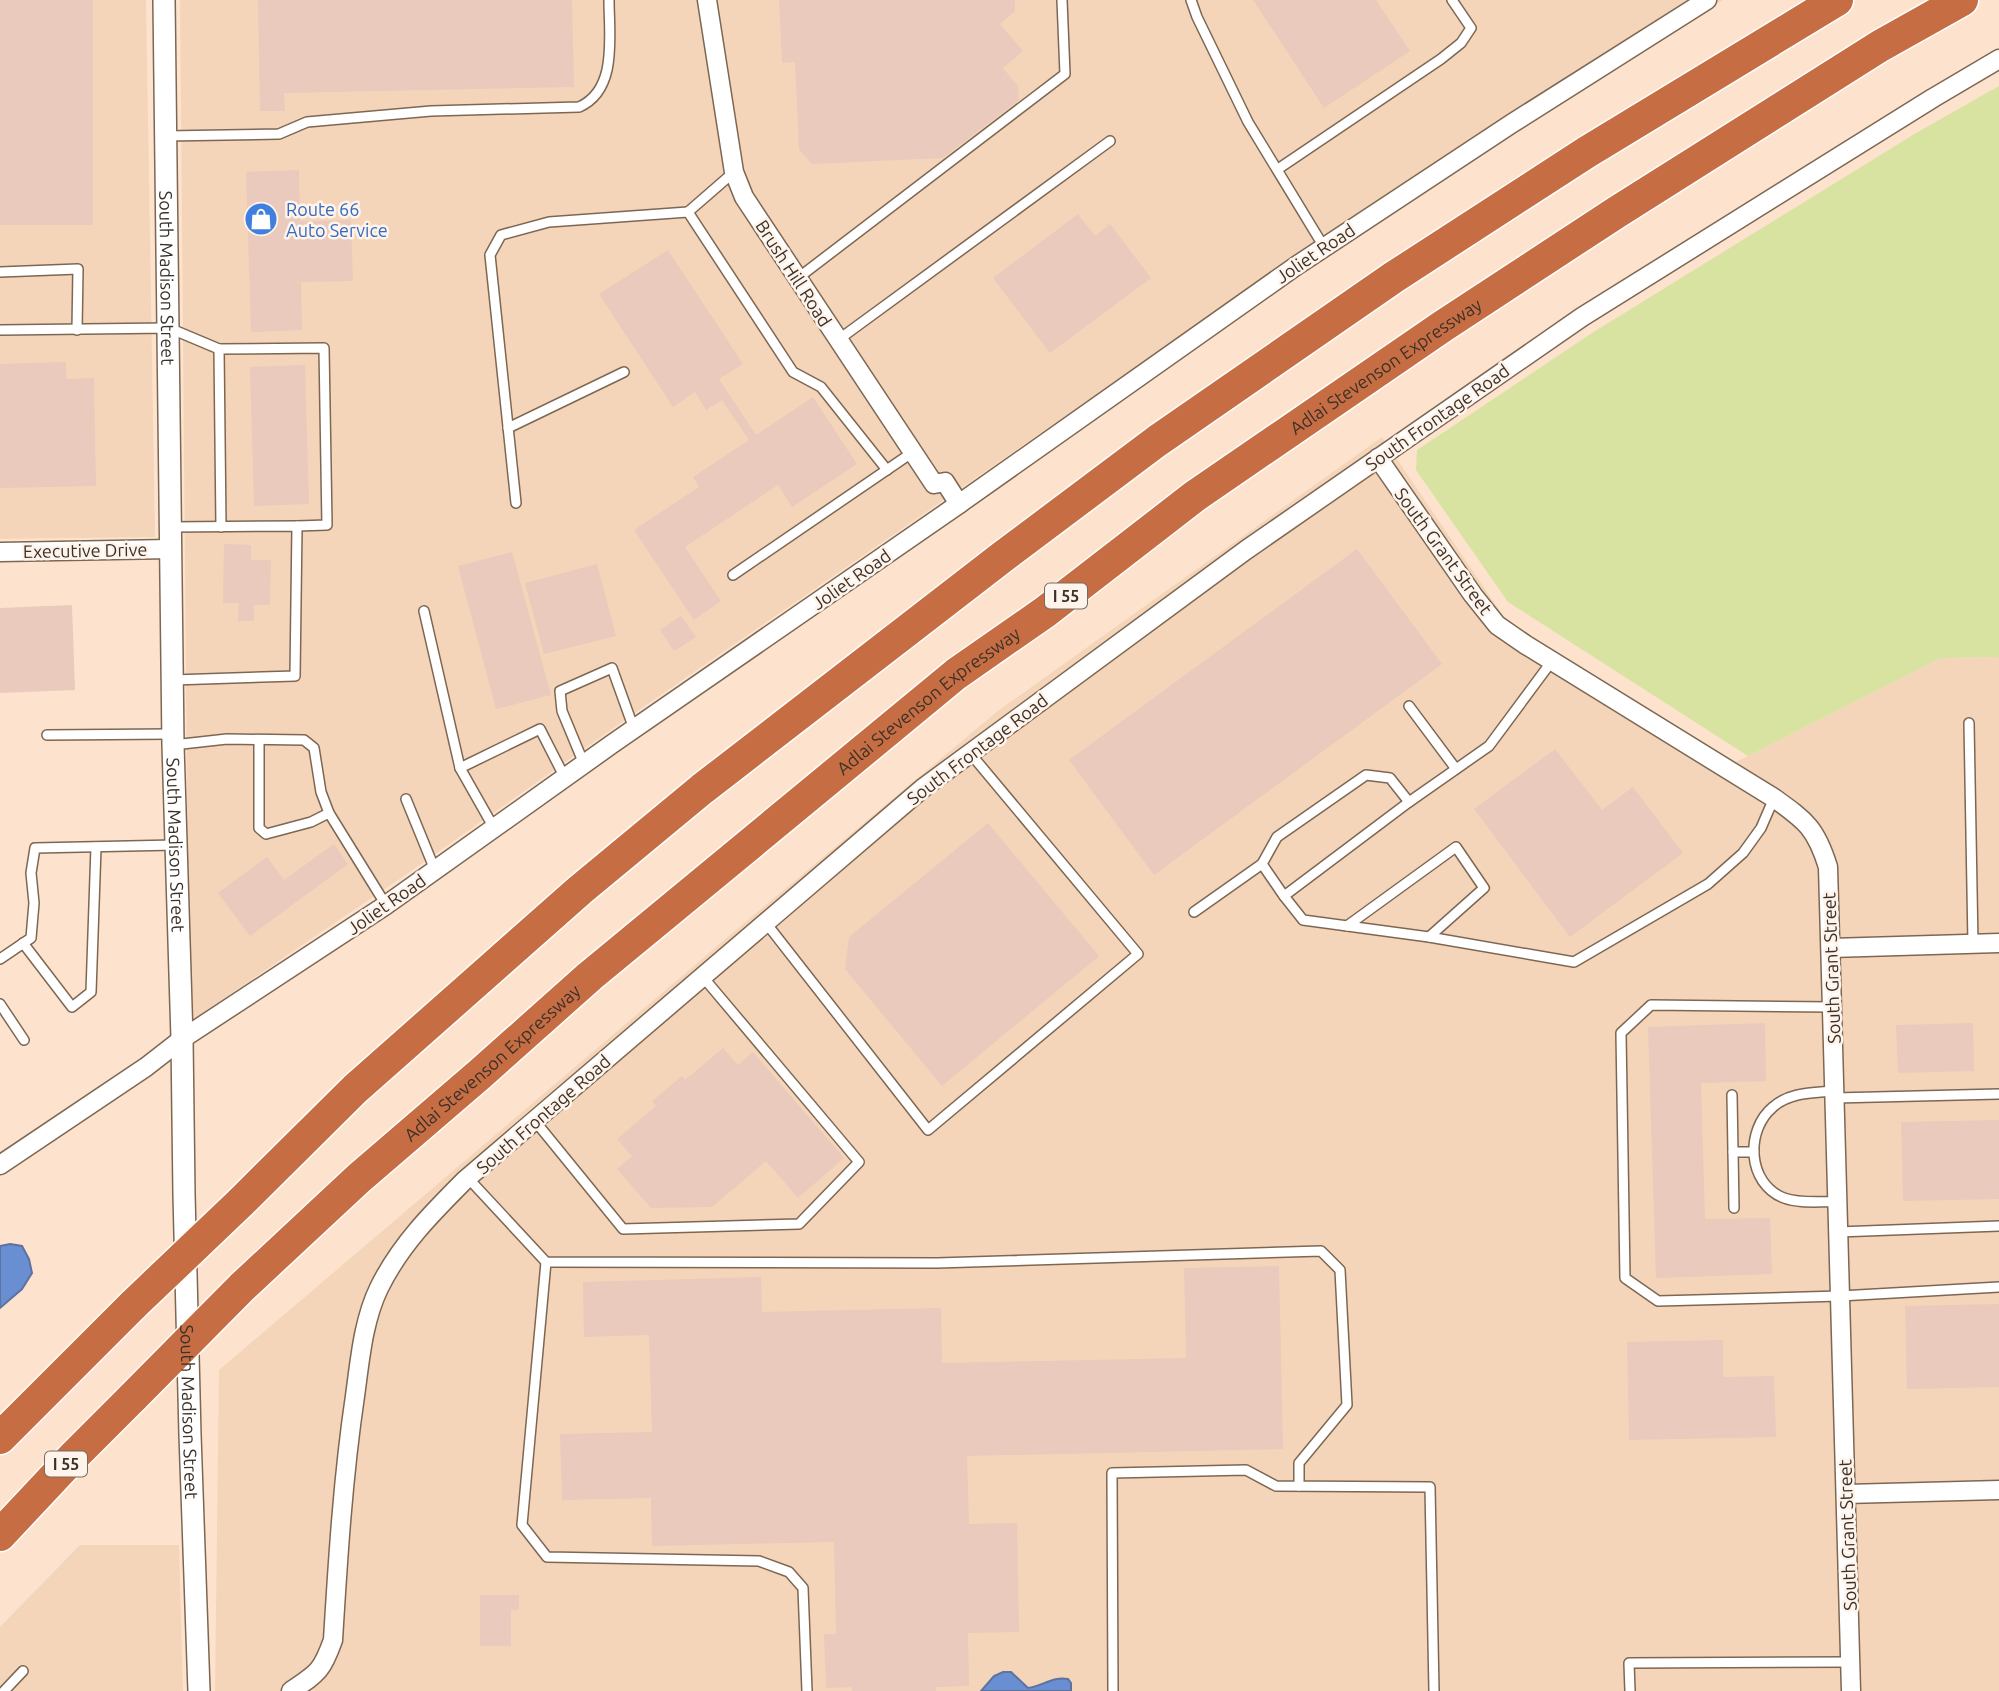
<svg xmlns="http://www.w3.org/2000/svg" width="1999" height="1691" viewBox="0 0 1999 1691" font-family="Ubuntu,sans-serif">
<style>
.built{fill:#f4d5b9}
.green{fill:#d8e3a1}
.water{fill:#6a8ed2;stroke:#5c729f;stroke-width:2}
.building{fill:#eacabc}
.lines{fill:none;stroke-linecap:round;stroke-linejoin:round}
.service-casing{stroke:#7d6753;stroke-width:12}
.minor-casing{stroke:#7d6753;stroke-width:21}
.tertiary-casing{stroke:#7d6753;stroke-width:24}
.motorway-casing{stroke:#fff;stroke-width:35}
.service{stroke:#fff;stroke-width:9}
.minor{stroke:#fff;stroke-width:18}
.tertiary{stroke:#fff;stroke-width:21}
.motorway{stroke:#c66d43;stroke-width:32}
.motorway-bridge-casing{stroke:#fff;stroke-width:35;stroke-linecap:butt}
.motorway-bridge{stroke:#c66d43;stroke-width:32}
.labels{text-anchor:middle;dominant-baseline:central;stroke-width:5;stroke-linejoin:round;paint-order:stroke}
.shield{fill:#fef4eb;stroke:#766c62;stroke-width:2}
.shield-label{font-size:16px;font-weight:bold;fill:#3b3128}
.shop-label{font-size:18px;fill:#366cbe;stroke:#fef4eb;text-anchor:start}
.street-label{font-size:18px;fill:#3b3128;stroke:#fef4eb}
</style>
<rect width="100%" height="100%" fill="#fde3cd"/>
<g class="built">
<path d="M 0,0 L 146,0 L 155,537 L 0,539 Z"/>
<path d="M 180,0 L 1723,0 L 1312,246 L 642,708 L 404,876 L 189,1022 Z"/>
<path d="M 1382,437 L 1508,623 L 1732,764 L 1941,658 L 1999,657 L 1999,1691 L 215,1691 L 219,1370 L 749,919 L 999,710 Z"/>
<path d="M 80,1545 L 179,1545 L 183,1691 L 0,1691 L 0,1627 Z"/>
</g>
<path class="green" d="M 1999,86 L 1999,657 L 1941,658 L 1748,756 L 1508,602 L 1416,470 L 1417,450 L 1592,333 L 1916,133 Z"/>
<g class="water">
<path d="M 10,1244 L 22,1246 L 29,1259 L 32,1273 L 22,1289 L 0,1308 L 0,1246 Z"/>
<path d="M 1003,1672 L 1011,1672 L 1028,1688 C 1043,1686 1053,1676 1068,1679 L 1071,1683 L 1071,1691 L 981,1691 L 994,1676 Z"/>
</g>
<g class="building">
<rect x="0" y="0" width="93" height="225"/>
<path d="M 258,0 L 572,0 L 574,87 L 284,93 L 285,111 L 260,111 Z"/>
<path d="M 779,0 L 1015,0 L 1015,11 L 1000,24 L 1023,51 L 1003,68 L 1018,86 L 1019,100 L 943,158 L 812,164 L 799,150 L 795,62 L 782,63 Z"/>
<path d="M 1253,0 L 1376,0 L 1410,51 L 1324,108 Z"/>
<path d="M 299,170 L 300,221 L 351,220 L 353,281 L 301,282 L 302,330 L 251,332 L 246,172 Z"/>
<path d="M 1078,214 L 1095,236 L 1110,224 L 1151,278 L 1050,353 L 993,278 Z"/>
<path d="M 668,250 L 743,364 L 719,379 L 756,435 L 813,397 L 857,464 L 792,507 L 778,485 L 685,547 L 721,601 L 694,620 L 634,530 L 699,487 L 693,477 L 749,440 L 722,400 L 706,410 L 695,392 L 673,407 L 599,294 Z"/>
<path d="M 66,362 L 66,379 L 94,378 L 96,486 L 0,488 L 0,364 Z"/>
<path d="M 305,365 L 309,504 L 254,506 L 250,367 Z"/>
<path d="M 224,544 L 251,545 L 251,560 L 271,560 L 270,605 L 254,605 L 254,621 L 238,621 L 239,603 L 223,603 Z"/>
<path d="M 1357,549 L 1442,664 L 1154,875 L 1069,760 Z"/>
<path d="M 512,552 L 551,695 L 496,709 L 458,566 Z"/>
<path d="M 597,564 L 616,636 L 544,654 L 525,583 Z"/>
<path d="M 72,605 L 75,690 L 0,693 L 0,608 Z"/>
<path d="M 681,616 L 696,637 L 674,651 L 660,630 Z"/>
<path d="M 1555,749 L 1602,810 L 1633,787 L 1683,853 L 1570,937 L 1474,809 Z"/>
<path d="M 988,823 L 1099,956 L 942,1086 L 845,969 L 849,937 Z"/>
<path d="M 334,844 L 348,864 L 250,936 L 218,893 L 267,857 L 284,880 Z"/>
<path d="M 1765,1023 L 1766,1081 L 1701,1083 L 1705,1219 L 1770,1218 L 1772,1274 L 1656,1278 L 1648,1027 Z"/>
<path d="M 1973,1023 L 1974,1071 L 1898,1073 L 1896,1025 Z"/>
<path d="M 723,1048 L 738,1065 L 753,1052 L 844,1158 L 798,1198 L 766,1161 L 712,1207 L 651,1208 L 617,1169 L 632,1156 L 617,1139 L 656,1106 L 652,1101 L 682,1076 L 685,1080 Z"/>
<path d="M 1999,1120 L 1999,1199 L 1903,1201 L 1901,1122 Z"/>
<path d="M 1279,1266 L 1283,1449 L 967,1456 L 969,1524 L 1017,1523 L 1019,1632 L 968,1633 L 969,1686 L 936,1687 L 936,1691 L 852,1691 L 852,1687 L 826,1688 L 824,1634 L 836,1634 L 834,1542 L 652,1546 L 651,1498 L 562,1500 L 560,1434 L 652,1432 L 649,1335 L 584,1337 L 583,1282 L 761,1277 L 762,1312 L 941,1308 L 942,1363 L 1186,1358 L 1184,1268 Z"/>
<path d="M 1999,1304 L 1999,1387 L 1907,1389 L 1905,1306 Z"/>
<path d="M 1723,1340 L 1723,1377 L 1774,1376 L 1776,1437 L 1629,1440 L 1627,1342 Z"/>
<path d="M 480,1595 L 519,1595 L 519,1610 L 511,1610 L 511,1646 L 480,1646 Z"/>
</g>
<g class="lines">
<defs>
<g id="service">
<path d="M 1191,0 L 1197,17 L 1248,122 L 1324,247"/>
<path d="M 166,136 L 279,134 L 307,122 L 431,111 L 579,107 C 618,90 609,36 609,0"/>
<path d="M 1278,169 L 1441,59 L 1461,43 L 1471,28 L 1452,0"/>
<path d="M 734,172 L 688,212 L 793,372 L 821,387 L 887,470"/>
<path d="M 0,272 L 78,269 L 77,330"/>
<path d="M 798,278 L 1065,74 L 1062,0"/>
<path d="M 0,330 L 169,328 L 219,349"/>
<path d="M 838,340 L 1110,141"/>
<path d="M 508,428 L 624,372"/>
<path d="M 516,503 L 490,255 L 501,235 L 549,222 L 688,212"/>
<path d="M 172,527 L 297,526 L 295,676 L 173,680"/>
<path d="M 221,527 L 219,349 L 324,348 L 327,525 L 297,526"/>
<path d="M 733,575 L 913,452"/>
<path d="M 424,611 L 460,768 L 494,828"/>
<path d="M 1552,661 L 1489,746 L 1409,802 L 1284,896 L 1303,920 L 1429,937 L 1574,962 L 1708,884 L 1743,853 L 1761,828 L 1774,798"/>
<path d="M 1409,706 L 1456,769"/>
<path d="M 1969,723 L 1973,944"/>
<path d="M 47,735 L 171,734"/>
<path d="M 259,740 L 259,828 L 266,834 L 311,822 L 329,813"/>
<path d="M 173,745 L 227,739 L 304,740 L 314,748 L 321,792 L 329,813 L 386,905"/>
<path d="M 584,764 L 562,711 L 560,691 L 612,668 L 634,729"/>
<path d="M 460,768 L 540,729 L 565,778"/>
<path d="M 406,799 L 435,870"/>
<path d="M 1284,896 L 1262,864 L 1277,837 L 1366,775 L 1390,778 L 1409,802"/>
<path d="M 1194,912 L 1262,864"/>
<path d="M 766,923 L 928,1130 L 1138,954 L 970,753"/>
<path d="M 1347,926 L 1456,847 L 1484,888 L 1429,937"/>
<path d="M 23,943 L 72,1007 L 91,992 L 96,847"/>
<path d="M 0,959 L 31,938 L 34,903 L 31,873 L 35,848 L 175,845"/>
<path d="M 0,1004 L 24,1040"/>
<path d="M 1832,1007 L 1651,1005 L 1621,1033 L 1625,1278 L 1658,1301 L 1840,1296 L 1999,1287"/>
<path d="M 1834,1091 C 1813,1093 1790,1092 1773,1107 C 1745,1130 1747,1184 1784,1198 C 1800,1204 1820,1201 1838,1202"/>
<path d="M 1732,1095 L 1734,1208"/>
<path d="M 1835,1098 L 1999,1094"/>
<path d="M 535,1121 L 623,1229 L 799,1224 L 859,1162 L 703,977"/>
<path d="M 1733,1152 L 1754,1152"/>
<path d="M 468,1178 L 546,1262 L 937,1263 L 1321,1251 L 1340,1270 L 1347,1405 L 1299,1463 L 1299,1486"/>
<path d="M 1838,1232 L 1999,1226"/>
<path d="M 546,1262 L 522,1525 L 547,1557 L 759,1561 L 789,1572 L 803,1588 L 807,1691"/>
<path d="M 4,1691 L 23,1671"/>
<path d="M 1113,1691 L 1112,1473 L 1246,1470 L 1276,1486 L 1430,1487 L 1434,1691"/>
<path d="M 1630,1691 L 1629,1663 L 1850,1662"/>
</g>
<g id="minor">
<path d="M 707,0 L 734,172 L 744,197 L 934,484 L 945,482 L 959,504"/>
<path d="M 1378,458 L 1473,595 L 1497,625 L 1526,645 L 1774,798 C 1806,821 1816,828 1828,867 L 1851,1691"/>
<path d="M 0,552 L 171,549"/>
<path d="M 1831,948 L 1999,943"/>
<path d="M 0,1165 L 146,1067 L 182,1039 L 386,905 L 612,744 L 959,504 L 1296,266 L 1511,124 L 1707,0"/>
<path d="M 1846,1494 L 1999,1490"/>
<path d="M 291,1691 C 318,1673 322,1671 333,1640 C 338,1558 343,1477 355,1396 C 360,1360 363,1321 379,1288 C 400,1245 432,1213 465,1180 L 923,788 L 1246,550 L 1582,317 L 1933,98 L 1999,59"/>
</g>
<g id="tertiary">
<path id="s1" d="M 164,0 L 173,745 L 182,1039 L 184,1194 L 190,1435 L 199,1691"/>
</g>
<g id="motorway">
<path d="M 240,1203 L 355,1089 L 580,890 L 702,789 L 1001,558 L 1157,441 L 1394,277 L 1587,152 L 1837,0"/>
<path id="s2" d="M 242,1287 L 359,1178 L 480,1074 L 590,976 L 956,674 L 1045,612 L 1195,496 L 1443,326 L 1617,212 L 1880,46 L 1962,0"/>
<path d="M 0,1438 L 134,1304"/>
<path d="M 0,1535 L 75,1455 L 134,1396"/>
</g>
</defs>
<use href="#service" class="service-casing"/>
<use href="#minor" class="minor-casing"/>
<use href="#tertiary" class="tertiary-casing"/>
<use href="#motorway" class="motorway-casing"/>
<use href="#service" class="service"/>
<use href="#minor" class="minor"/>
<use href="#tertiary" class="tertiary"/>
<use href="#motorway" class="motorway"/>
<defs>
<g id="motorway-bridge">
<path d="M 134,1304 L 240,1203"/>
<path d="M 134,1396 L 242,1287"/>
</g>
</defs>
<use href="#motorway-bridge" class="motorway-bridge-casing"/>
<use href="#motorway-bridge" class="motorway-bridge"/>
</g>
<defs>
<symbol id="shop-disc" viewBox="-11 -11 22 22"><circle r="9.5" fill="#3f7fe0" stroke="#fef4eb"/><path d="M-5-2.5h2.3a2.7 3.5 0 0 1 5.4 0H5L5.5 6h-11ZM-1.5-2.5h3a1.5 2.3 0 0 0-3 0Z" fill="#fff"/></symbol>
</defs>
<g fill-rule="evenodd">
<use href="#shop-disc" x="242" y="200" width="38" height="38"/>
</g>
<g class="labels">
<g class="shield">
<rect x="1045" y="583.5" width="42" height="25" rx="5"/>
<rect x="45" y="1451.5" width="42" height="25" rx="5"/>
</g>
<g class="shield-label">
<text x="1066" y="596">I 55</text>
<text x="66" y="1464">I 55</text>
</g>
<g class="shop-label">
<text x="286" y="209">Route 66<tspan x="286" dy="21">Auto Service</tspan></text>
</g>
<g class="street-label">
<text transform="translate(1315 253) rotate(-34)">Joliet Road</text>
<text transform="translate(794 273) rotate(57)">Brush Hill Road</text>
<text stroke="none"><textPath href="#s1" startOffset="278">South Madison Street</textPath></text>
<text stroke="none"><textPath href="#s2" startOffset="1470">Adlai Stevenson Expressway</textPath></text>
<text transform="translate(1437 417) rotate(-35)">South Frontage Road</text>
<text transform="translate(85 550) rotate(-1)">Executive Drive</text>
<text transform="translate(1444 551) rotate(54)">South Grant Street</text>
<text transform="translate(851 579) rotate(-35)">Joliet Road</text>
<text stroke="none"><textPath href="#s2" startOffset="903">Adlai Stevenson Expressway</textPath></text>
<text transform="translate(977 749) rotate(-37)">South Frontage Road</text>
<text stroke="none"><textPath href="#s1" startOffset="845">South Madison Street</textPath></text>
<text transform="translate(386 904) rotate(-35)">Joliet Road</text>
<text transform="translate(1831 968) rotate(-92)">South Grant Street</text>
<text stroke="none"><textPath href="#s2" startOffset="336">Adlai Stevenson Expressway</textPath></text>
<text transform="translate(543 1114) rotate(-41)">South Frontage Road</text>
<text stroke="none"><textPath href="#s1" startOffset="1412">South Madison Street</textPath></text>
<text transform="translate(1847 1535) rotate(-92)">South Grant Street</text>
</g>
</g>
</svg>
